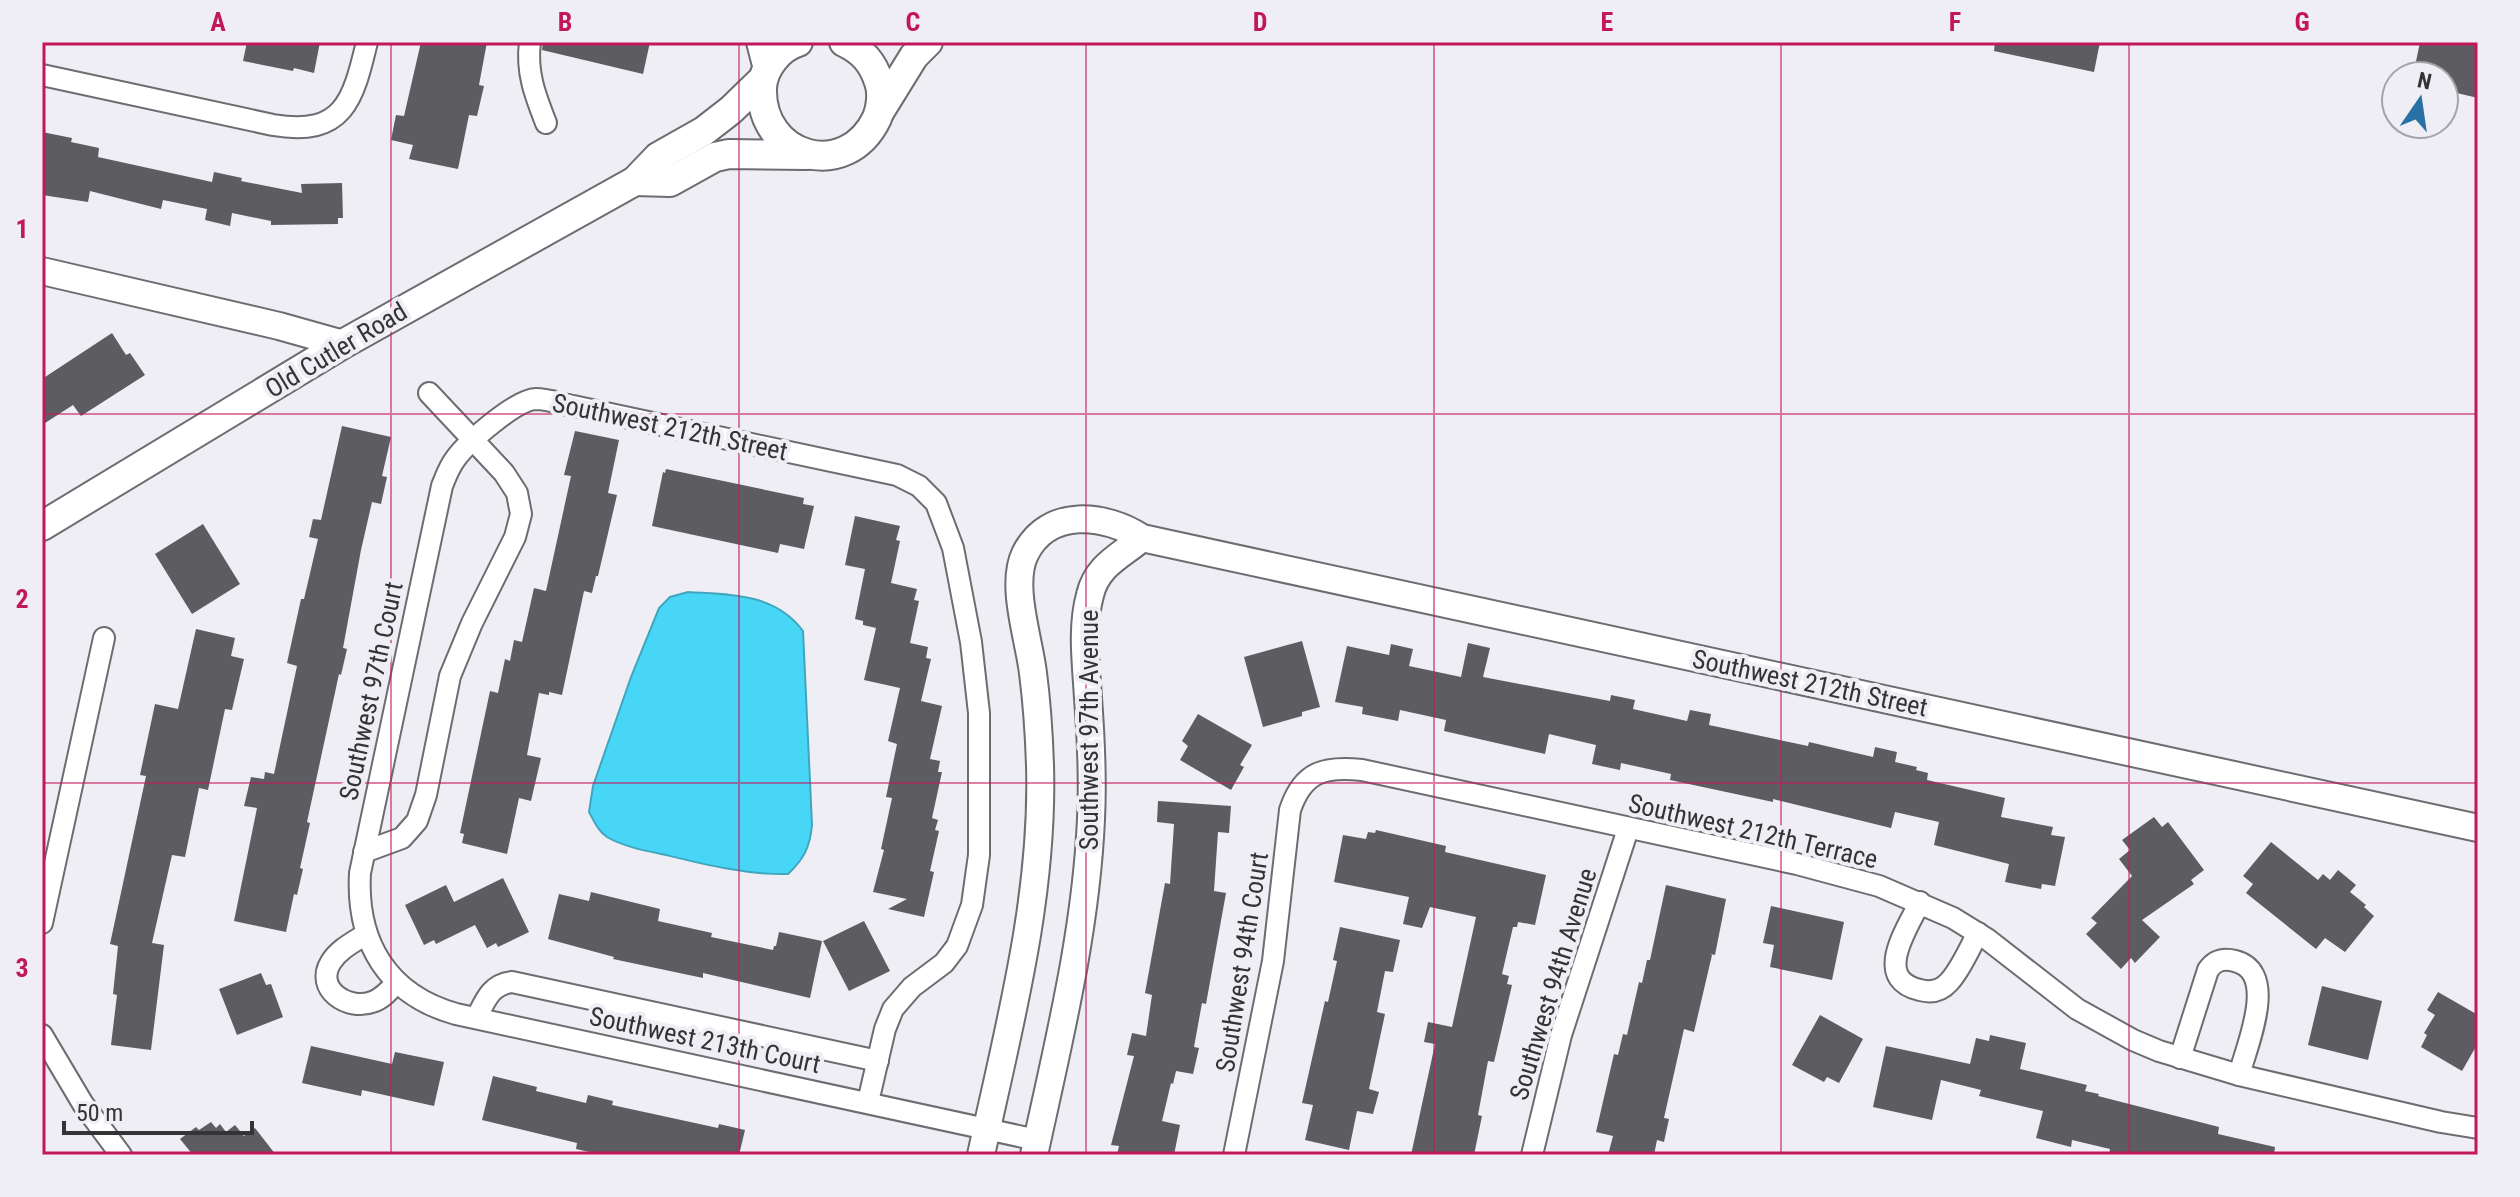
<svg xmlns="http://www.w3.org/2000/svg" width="2520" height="1197" viewBox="0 0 2520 1197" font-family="'Roboto Condensed',sans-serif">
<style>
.water{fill:#48d6f7;stroke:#42a5bd;stroke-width:2}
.building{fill:#5c5c61}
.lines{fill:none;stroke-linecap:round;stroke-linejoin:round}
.minor-casing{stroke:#6c6c71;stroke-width:24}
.tertiary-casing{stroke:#6c6c71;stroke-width:30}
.secondary-casing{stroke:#6c6c71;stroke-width:32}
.minor{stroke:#fff;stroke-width:20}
.tertiary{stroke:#fff;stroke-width:26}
.secondary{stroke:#fff;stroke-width:28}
.grid{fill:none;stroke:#c2185b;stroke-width:2;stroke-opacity:0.55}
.labels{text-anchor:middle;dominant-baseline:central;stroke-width:8;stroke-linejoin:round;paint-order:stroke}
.street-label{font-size:26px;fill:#343436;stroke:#eeeef4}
.neatline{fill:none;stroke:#c2185b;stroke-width:3}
.grid-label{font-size:26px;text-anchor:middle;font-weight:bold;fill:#c2185b}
</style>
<rect width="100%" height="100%" fill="#eeeef4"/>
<path class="water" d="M 688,592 C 731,595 775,593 803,631 L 812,825 C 810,847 804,859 788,874 C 747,875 707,865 666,855 C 647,851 624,847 607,837 C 598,831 594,821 589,812 L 593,786 L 631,677 L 659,608 L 670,597 Z"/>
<g class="building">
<path d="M 247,42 L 320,42 L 314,73 L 294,68 L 293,71 L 243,61 Z"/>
<path d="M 421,42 L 487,42 L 479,85 L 484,86 L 477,116 L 469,115 L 458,169 L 409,159 L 413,145 L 391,140 L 396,115 L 404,116 Z"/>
<path d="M 543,42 L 650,42 L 643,74 L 542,50 Z"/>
<path d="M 1995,42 L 2100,42 L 2094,72 L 1994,51 Z"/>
<path d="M 2420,42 L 2478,42 L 2478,98 L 2444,90 L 2444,76 L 2413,76 Z"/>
<path d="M 42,132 L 72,138 L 71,142 L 99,148 L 98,157 L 212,182 L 214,172 L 242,178 L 241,181 L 302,193 L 301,184 L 342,183 L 343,218 L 338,218 L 338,224 L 271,225 L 271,221 L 232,213 L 230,226 L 205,220 L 207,209 L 163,200 L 161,209 L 90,191 L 88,202 L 42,195 Z"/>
<path d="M 112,333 L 126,355 L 130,353 L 145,375 L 81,416 L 73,405 L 42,425 L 42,379 Z"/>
<path d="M 342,426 L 391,437 L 382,476 L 387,477 L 381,504 L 372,502 L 361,550 L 343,648 L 347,649 L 341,675 L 339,674 L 307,822 L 310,823 L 300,868 L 303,869 L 297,895 L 294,894 L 286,932 L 234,921 L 257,808 L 244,806 L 251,777 L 264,779 L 265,772 L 274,774 L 297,666 L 287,663 L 301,599 L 304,599 L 318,539 L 309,537 L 313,519 L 321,520 Z"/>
<path d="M 575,431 L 619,440 L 608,493 L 617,495 L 598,576 L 596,576 L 592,593 L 584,591 L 562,695 L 549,692 L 549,695 L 539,693 L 527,755 L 541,758 L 531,801 L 519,798 L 507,854 L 462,843 L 464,834 L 460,833 L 490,691 L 498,693 L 505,659 L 510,661 L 514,640 L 522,642 L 534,588 L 546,591 L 571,476 L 564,475 Z"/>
<path d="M 666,469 L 804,498 L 803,504 L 814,506 L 804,549 L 780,544 L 778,553 L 652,526 L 663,472 L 665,473 Z"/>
<path d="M 855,516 L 900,526 L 896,540 L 900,541 L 891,583 L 917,589 L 914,600 L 919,601 L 910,643 L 928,647 L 926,658 L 931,659 L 921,701 L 942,706 L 930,759 L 940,761 L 938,772 L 942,772 L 932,818 L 938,820 L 935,830 L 939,831 L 930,871 L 934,872 L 924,917 L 888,909 L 907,899 L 873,892 L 884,850 L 881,849 L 892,798 L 886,797 L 897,744 L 888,741 L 900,688 L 864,680 L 876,628 L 863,625 L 863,621 L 855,619 L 865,569 L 845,565 Z"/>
<path d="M 203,524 L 240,584 L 192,614 L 155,554 Z"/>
<path d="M 196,629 L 235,638 L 231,656 L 244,659 L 232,710 L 225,709 L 208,790 L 199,788 L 185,857 L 172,855 L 152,943 L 164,945 L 151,1050 L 111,1045 L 117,995 L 113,994 L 118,946 L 110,944 L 146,776 L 140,775 L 155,704 L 178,709 Z"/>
<path d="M 1302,641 L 1320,707 L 1302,712 L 1302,716 L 1263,727 L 1244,657 Z"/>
<path d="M 1468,643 L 1490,648 L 1483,677 L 1610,701 L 1611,695 L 1635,700 L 1633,709 L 1687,721 L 1690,710 L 1711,714 L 1709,725 L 1808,746 L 1809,742 L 1873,757 L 1875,747 L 1897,752 L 1895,762 L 1917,767 L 1916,770 L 1928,773 L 1927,780 L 2005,798 L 2001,817 L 2053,827 L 2051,835 L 2065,837 L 2055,886 L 2042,884 L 2041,889 L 2005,882 L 2009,864 L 1934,845 L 1939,822 L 1895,812 L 1891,828 L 1773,799 L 1773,802 L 1670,780 L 1671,774 L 1621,763 L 1620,770 L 1592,764 L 1596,745 L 1549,734 L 1545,754 L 1444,731 L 1446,720 L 1400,710 L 1398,721 L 1362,714 L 1363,707 L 1335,702 L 1347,646 L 1389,655 L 1391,644 L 1413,649 L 1409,666 L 1461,677 Z"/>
<path d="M 1198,714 L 1252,745 L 1240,765 L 1244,767 L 1231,790 L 1180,760 L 1188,746 L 1182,741 Z"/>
<path d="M 1158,801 L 1231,806 L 1229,833 L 1218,832 L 1214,891 L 1226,893 L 1206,1004 L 1202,1003 L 1194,1047 L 1199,1048 L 1193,1074 L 1176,1071 L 1173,1084 L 1171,1083 L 1162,1121 L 1180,1125 L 1174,1155 L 1117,1155 L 1119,1146 L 1111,1145 L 1134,1056 L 1127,1055 L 1132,1033 L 1146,1036 L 1152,995 L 1145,993 L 1165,883 L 1170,884 L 1174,824 L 1157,822 Z"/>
<path d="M 2154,817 L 2162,827 L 2168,822 L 2204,870 L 2191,880 L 2194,884 L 2142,920 L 2160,937 L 2135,963 L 2131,958 L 2121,969 L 2086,934 L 2097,923 L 2091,918 L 2132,876 L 2119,859 L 2130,850 L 2122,840 Z"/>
<path d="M 1376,830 L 1446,846 L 1445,852 L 1546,875 L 1535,925 L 1518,922 L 1517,927 L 1513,927 L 1502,974 L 1509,976 L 1507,984 L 1512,985 L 1494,1062 L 1488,1061 L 1478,1115 L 1482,1116 L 1474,1155 L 1411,1155 L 1435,1044 L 1424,1042 L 1428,1022 L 1452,1027 L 1476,917 L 1430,907 L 1422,928 L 1403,924 L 1409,897 L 1334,882 L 1343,835 L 1366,839 L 1368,832 L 1375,833 Z"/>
<path d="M 2271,842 L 2318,880 L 2323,874 L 2330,880 L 2338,870 L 2356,885 L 2350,892 L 2366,905 L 2364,907 L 2374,916 L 2345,952 L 2325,938 L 2316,949 L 2246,893 L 2253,884 L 2243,876 Z"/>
<path d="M 503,878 L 529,932 L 498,947 L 496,943 L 487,948 L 475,925 L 436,944 L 434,940 L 424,945 L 405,905 L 446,885 L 454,902 Z"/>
<path d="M 1666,885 L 1726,899 L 1715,955 L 1710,954 L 1712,955 L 1694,1032 L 1684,1029 L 1664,1118 L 1669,1119 L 1664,1142 L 1657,1140 L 1654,1155 L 1608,1155 L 1613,1136 L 1596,1132 L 1614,1054 L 1618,1055 L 1623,1034 L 1627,1035 L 1639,982 L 1642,983 L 1647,960 L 1650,960 Z"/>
<path d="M 591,892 L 660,909 L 658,921 L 712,933 L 711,937 L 773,950 L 774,946 L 776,946 L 779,932 L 822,941 L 810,998 L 703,973 L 703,978 L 613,959 L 614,957 L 548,939 L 559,894 L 589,901 Z"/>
<path d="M 1771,906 L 1844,922 L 1832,980 L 1770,967 L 1774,945 L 1763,943 Z"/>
<path d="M 864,921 L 890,971 L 849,991 L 823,941 Z"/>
<path d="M 1340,927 L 1400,940 L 1393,972 L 1385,971 L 1377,1012 L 1385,1014 L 1369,1089 L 1379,1092 L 1373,1114 L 1357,1111 L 1349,1150 L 1305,1140 L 1313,1105 L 1302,1103 L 1325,1001 L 1328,1002 L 1337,961 L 1333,960 Z"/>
<path d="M 261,973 L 266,985 L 271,984 L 283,1017 L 237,1035 L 219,989 Z"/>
<path d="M 2322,986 L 2382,1001 L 2368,1060 L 2308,1045 Z"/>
<path d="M 2438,992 L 2478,1015 L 2478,1043 L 2462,1071 L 2421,1047 L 2427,1035 L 2424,1033 L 2435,1015 L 2427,1010 Z"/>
<path d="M 1820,1015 L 1863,1039 L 1839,1083 L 1827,1077 L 1824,1082 L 1792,1065 Z"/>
<path d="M 1990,1035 L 2026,1043 L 2020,1069 L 2087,1085 L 2085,1091 L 2099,1094 L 2098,1096 L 2219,1127 L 2218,1134 L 2275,1147 L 2274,1155 L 2109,1155 L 2110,1149 L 2072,1140 L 2071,1147 L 2036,1138 L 2043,1111 L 1979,1096 L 1981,1090 L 1941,1080 L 1932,1120 L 1873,1107 L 1886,1046 L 1970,1064 L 1976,1038 L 1989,1041 Z"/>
<path d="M 311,1046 L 392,1064 L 395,1052 L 444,1062 L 434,1106 L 362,1090 L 361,1096 L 302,1083 Z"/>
<path d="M 493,1076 L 537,1087 L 536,1091 L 586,1103 L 588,1095 L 613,1101 L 612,1105 L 718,1128 L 719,1124 L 745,1130 L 739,1155 L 603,1155 L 576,1149 L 577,1143 L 482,1120 Z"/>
<path d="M 211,1122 L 216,1128 L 220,1124 L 226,1132 L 235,1125 L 244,1136 L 255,1128 L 276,1155 L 193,1155 L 180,1139 L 196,1127 L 199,1130 Z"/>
</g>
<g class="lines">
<defs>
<g id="minor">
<path d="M 530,42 C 526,72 535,95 546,123"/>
<path d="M 42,75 L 273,125 C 344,137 353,100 367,42"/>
<path d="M 364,852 L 402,838 L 417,821 L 426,795 L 450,676 L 472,623 L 515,537 L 521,514 L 517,493 L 504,473 L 429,393"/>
<path d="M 1920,902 C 1907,929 1872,979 1920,990 C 1931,993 1941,991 1949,982 C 1961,969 1969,949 1978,933"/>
<path d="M 42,923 L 104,638"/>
<path d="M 366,934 C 354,942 339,949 331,962 C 314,989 348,1011 372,1002 C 382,999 390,990 397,982"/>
<path d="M 477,1017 C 485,1001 491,984 512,982 L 878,1061"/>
<path d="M 42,1035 L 83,1104 L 121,1155"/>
<path d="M 2180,1058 L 2208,970 C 2215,960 2223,958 2235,961 C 2279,972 2247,1045 2239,1075"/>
<path d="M 868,1102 L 885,1029 L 893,1009 L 912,987 L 944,963 L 957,946 L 972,905 L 979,855 L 979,713 L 971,642 L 953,548 L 936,503 L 919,486 L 897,475 L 573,406 C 562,404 548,399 536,399 C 515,400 468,442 456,458 C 449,467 446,476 442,486 L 360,873 C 356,943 388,995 456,1014 L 1037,1140"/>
<path d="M 1234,1155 L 1273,961 L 1290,810 C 1303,771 1325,766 1362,770 L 1797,864 L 1879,886 L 1953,918 L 1987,939 L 2077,1009 L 2133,1040 L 2159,1051 L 2239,1075 L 2441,1122 L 2478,1128"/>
<path d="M 1532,1155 L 1561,1035 L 1628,829"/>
</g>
<g id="tertiary">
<path d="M 760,42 L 767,69"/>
<path d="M 42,271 L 279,326 L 343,344"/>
<path d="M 981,1155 C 1009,1026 1044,897 1040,765 C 1039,734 1037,704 1033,673 C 1029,639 1010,585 1025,554 C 1048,507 1106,514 1142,538 L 2478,828"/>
<path d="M 1034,1155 C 1058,1044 1086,933 1091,819 C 1093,779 1091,738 1088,698 C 1086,663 1081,628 1090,595 C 1097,565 1121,556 1142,538"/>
</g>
<g id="secondary">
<path d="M 798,42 C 779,48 763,68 762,88 C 760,158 846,183 877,118 C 881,108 883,93 879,82 C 873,63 863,51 844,42"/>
<path d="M 880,111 L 914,56 L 928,42"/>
<path d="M 635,181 L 670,182 L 715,157 L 729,154 L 807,155"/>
<path d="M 42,526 L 343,344 L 635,181 L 658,157 L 704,131 L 731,110 L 763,79"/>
</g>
</defs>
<use href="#minor" class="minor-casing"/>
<use href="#tertiary" class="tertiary-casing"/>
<use href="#secondary" class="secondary-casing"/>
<use href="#minor" class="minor"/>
<use href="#tertiary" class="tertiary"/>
<use href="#secondary" class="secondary"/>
</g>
<path class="grid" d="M 391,42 L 391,1155M 739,42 L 739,1155M 1086,42 L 1086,1155M 1434,42 L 1434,1155M 1781,42 L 1781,1155M 2129,42 L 2129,1155M 42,414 L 2478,414M 42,783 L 2478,783"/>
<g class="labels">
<g class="street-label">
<text transform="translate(336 350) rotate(-31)">Old Cutler Road</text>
<text transform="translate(670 427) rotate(12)">Southwest 212th Street</text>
<text transform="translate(1810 683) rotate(12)">Southwest 212th Street</text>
<text transform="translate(371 691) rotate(-78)">Southwest 97th Court</text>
<text transform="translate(1089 730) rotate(-90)">Southwest 97th Avenue</text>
<text transform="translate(1753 831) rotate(13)">Southwest 212th Terrace</text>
<text transform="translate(1242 962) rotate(-81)">Southwest 94th Court</text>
<text transform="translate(1553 984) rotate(-73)">Southwest 94th Avenue</text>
<text transform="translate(705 1040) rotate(12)">Southwest 213th Court</text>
</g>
</g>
<rect width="2520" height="1197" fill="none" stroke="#eeeef4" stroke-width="88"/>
<g transform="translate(2420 100) rotate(13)"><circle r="38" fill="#eeeef4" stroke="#a4a4a8" stroke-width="2"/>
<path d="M0-6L14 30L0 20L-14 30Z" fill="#2971a5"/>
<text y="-12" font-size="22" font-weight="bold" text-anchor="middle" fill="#343436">N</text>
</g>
<path d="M64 1121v12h188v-12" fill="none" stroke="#343436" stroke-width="4"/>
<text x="76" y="1121" font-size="24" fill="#343436" stroke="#eeeef4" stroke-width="6" paint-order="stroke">50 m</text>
<rect x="44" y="44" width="2432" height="1109" class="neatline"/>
<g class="grid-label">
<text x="218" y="31">A</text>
<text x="565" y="31">B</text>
<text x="913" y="31">C</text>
<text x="1260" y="31">D</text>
<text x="1607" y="31">E</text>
<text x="1955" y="31">F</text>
<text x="2302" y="31">G</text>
<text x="22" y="238">1</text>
<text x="22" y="608">2</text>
<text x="22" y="977">3</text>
</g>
</svg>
